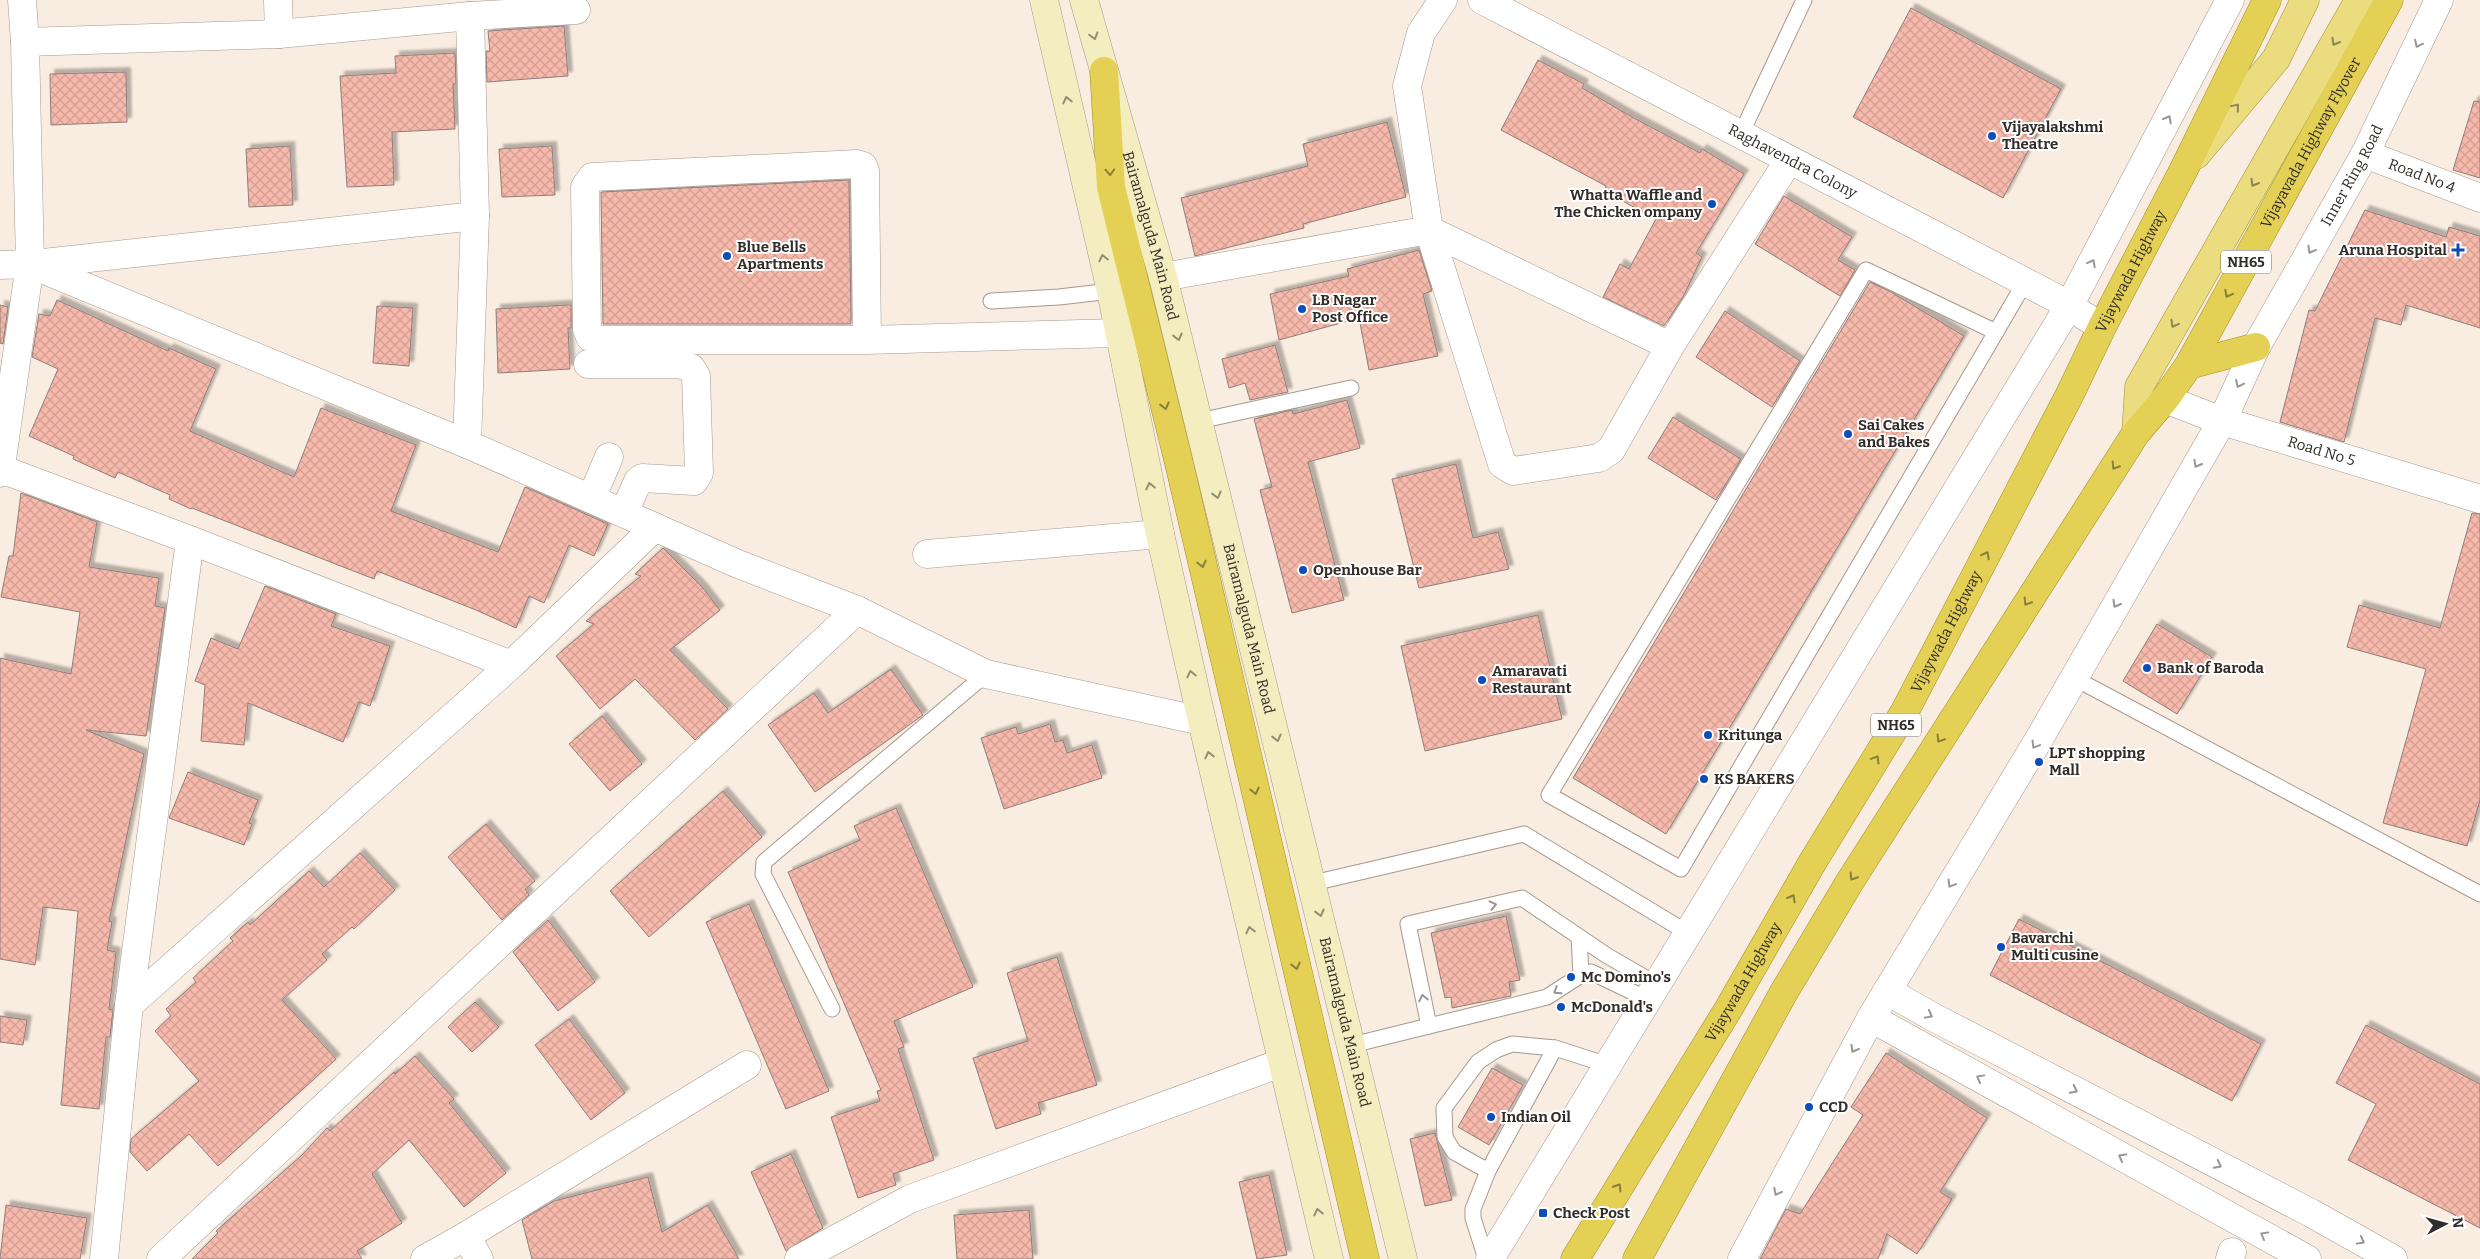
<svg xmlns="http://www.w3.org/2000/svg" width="2480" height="1259" viewBox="0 0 2480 1259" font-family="Bitter,serif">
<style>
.building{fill:url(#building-cross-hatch);stroke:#8f7e7b;filter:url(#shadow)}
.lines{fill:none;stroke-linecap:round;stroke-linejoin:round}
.service-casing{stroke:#a5998e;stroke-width:17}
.minor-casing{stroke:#a5998e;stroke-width:29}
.tertiary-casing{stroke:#a5998e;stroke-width:29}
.secondary-casing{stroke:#a5998e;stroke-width:29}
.primary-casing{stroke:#a08f29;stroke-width:29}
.trunk-casing{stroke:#a08f29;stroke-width:29}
.service{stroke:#fff;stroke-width:15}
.minor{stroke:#fff;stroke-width:28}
.tertiary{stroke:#fff;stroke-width:28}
.secondary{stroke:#f4edbf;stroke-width:28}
.primary{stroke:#eadc7f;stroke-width:28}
.trunk{stroke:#e3d054;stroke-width:28}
.oneway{stroke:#938d74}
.oneway2{stroke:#8e8454}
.oneway3{stroke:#989694}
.oneway4{stroke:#8a7e3e}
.poi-dot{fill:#0c4eb9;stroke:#fff;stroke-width:2}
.labels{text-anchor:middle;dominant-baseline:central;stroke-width:4;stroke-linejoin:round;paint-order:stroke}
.shield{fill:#fff;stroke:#706c69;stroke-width:1}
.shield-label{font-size:14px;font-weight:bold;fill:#322d29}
.poi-label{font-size:15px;font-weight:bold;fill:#322d29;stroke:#fff;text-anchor:start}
.street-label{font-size:15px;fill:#322d29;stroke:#fff}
</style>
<defs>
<pattern id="building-cross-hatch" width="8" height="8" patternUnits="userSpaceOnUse" patternTransform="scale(1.25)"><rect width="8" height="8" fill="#f6b9ab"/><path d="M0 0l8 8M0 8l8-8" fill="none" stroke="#d39f93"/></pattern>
<filter id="shadow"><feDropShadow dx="4.5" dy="-4.5" stdDeviation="1" flood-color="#0004"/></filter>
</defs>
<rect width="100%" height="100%" fill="#f9ece0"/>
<g class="building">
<path d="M 1911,8 L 2061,89 L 2003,198 L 1853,117 Z"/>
<path d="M 564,26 L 568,76 L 487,82 L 486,51 L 490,51 L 488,31 Z"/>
<path d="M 455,53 L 456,84 L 453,84 L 455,129 L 392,132 L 394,185 L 347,187 L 340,76 L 396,73 L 395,56 Z"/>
<path d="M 1538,60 L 1584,84 L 1582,88 L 1632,117 L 1700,153 L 1702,149 L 1744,174 L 1696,253 L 1702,257 L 1683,297 L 1664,326 L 1603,297 L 1620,264 L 1629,269 L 1656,219 L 1604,191 L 1606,186 L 1501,130 Z"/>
<path d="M 126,72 L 127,122 L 51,125 L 50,74 Z"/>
<path d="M 2474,101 L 2480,102 L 2480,178 L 2453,170 Z"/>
<path d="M 1387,122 L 1406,197 L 1303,224 L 1304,228 L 1195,256 L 1181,198 L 1308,166 L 1303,144 Z"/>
<path d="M 290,146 L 293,205 L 249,207 L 246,149 Z"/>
<path d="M 552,146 L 555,195 L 502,197 L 499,149 Z"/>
<path d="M 849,180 L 851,324 L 603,324 L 601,192 Z"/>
<path d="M 1784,196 L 1852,237 L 1838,260 L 1855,270 L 1840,296 L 1755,244 Z"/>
<path d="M 2365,210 L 2446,237 L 2449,227 L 2480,236 L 2480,328 L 2406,305 L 2401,325 L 2375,318 L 2344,442 L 2280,422 L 2309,310 L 2315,311 Z"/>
<path d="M 1419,250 L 1432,291 L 1423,294 L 1438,356 L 1369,370 L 1359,318 L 1279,340 L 1270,294 L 1349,276 L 1347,269 Z"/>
<path d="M 1870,282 L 1891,292 L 1964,336 L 1666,834 L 1573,778 Z"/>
<path d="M 57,300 L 168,351 L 169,348 L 216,369 L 190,431 L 294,477 L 321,408 L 416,445 L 391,511 L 498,552 L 525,487 L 608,524 L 594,556 L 569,545 L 544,603 L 529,596 L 516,628 L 476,610 L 377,571 L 374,579 L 192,508 L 191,509 L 169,499 L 170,495 L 118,472 L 115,478 L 73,459 L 74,456 L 29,436 L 58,369 L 32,357 L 39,314 L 50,316 Z"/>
<path d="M 0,305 L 8,307 L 3,344 L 0,343 Z"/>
<path d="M 567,305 L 571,305 L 571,328 L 568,328 L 570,369 L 498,373 L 496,309 Z"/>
<path d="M 377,306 L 413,308 L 409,366 L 373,363 Z"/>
<path d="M 1725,311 L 1800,361 L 1772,407 L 1696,357 Z"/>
<path d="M 1275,345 L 1288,392 L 1250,400 L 1245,383 L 1229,388 L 1222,359 Z"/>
<path d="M 1347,400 L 1360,448 L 1308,462 L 1344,600 L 1292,613 L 1260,490 L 1272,487 L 1254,419 L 1292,410 L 1293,414 Z"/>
<path d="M 1673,417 L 1741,459 L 1716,500 L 1648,458 Z"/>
<path d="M 1456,464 L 1473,538 L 1498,532 L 1509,569 L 1419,588 L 1392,479 Z"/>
<path d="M 21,493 L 97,522 L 89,567 L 159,578 L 155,606 L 165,608 L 146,736 L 86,730 L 144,754 L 109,921 L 112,922 L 107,950 L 116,952 L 109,1009 L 113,1010 L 110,1037 L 106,1037 L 99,1109 L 61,1105 L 78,911 L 43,907 L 35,965 L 0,959 L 0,658 L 71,674 L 80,612 L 1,597 L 9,556 L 13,556 Z"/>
<path d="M 2472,513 L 2480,514 L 2480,800 L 2467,846 L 2383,823 L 2426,669 L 2347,647 L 2359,605 L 2440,628 Z"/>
<path d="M 663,548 L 702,587 L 720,610 L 670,650 L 728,709 L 695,740 L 635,679 L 600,709 L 556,656 L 594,624 L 586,621 L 641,576 L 635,574 Z"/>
<path d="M 265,586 L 336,614 L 331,626 L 390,646 L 370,706 L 359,702 L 343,742 L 248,703 L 244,745 L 201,741 L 205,685 L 195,681 L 211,638 L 238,649 Z"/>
<path d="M 1538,615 L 1562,719 L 1425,751 L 1401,646 Z"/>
<path d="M 2157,624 L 2212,657 L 2177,714 L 2123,681 Z"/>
<path d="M 891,669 L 923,715 L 815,792 L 768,725 L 814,693 L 828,713 Z"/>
<path d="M 602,716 L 642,764 L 610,791 L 569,744 Z"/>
<path d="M 1050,724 L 1055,742 L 1063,740 L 1067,753 L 1092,745 L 1102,778 L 1004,809 L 981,738 L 1016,727 L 1018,734 Z"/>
<path d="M 188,772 L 258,800 L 249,823 L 252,824 L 244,845 L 169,818 Z"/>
<path d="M 723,791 L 762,837 L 649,937 L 610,891 Z"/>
<path d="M 896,808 L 973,987 L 894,1021 L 904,1047 L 898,1049 L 934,1160 L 893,1174 L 896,1185 L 858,1198 L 831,1117 L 880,1101 L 877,1091 L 881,1090 L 788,872 L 860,840 L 854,826 Z"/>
<path d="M 486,824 L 535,881 L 525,889 L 529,895 L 502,920 L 448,857 Z"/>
<path d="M 360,853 L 395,890 L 354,929 L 352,927 L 322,954 L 327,960 L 282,1000 L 336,1059 L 218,1166 L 189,1134 L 147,1171 L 130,1152 L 131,1139 L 199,1081 L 155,1031 L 171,1016 L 166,1009 L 196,982 L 193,978 L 233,941 L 230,938 L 248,922 L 250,925 L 309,871 L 324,887 Z"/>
<path d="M 749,904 L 829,1091 L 786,1109 L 706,922 Z"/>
<path d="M 1506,916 L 1520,980 L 1509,982 L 1511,996 L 1452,1008 L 1451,997 L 1445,998 L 1431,933 Z"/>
<path d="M 2019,919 L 2261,1044 L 2232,1101 L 1990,975 Z"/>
<path d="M 548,920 L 595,982 L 558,1011 L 513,952 Z"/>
<path d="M 1057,957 L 1097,1085 L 1038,1103 L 1041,1114 L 996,1129 L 973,1058 L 1028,1041 L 1007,973 Z"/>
<path d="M 475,1002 L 499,1027 L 472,1052 L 448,1027 Z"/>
<path d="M 0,1016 L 27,1020 L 23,1045 L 0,1042 Z"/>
<path d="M 569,1019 L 625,1093 L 591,1120 L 535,1045 Z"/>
<path d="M 2366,1025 L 2480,1084 L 2480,1228 L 2348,1160 L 2376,1104 L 2336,1083 Z"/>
<path d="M 1886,1053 L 1987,1118 L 1940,1192 L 1952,1199 L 1917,1254 L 1887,1234 L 1878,1259 L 1760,1259 L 1786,1209 L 1800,1214 L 1863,1115 L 1851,1107 Z"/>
<path d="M 415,1056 L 454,1099 L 449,1103 L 506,1173 L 464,1207 L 409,1140 L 372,1174 L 402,1223 L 357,1251 L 362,1259 L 192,1259 L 218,1233 L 216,1231 L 301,1156 L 327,1128 L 330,1131 L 394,1072 L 395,1074 Z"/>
<path d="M 1492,1068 L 1523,1085 L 1489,1145 L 1458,1127 Z"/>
<path d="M 1435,1133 L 1452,1200 L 1425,1206 L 1410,1139 Z"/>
<path d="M 791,1154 L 823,1228 L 786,1251 L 751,1172 Z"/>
<path d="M 1269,1175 L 1287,1255 L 1257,1259 L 1239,1182 Z"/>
<path d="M 648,1177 L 662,1232 L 708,1205 L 739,1259 L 532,1259 L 522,1220 L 554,1201 Z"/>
<path d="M 6,1205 L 87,1218 L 80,1259 L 0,1259 Z"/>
<path d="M 1029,1210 L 1033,1259 L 957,1259 L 954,1215 Z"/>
</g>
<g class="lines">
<defs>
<g id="service">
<path d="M 1741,134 L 1804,0"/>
<path d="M 1866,270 L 1996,332 L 1681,869 L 1549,795 Z"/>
<path d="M 991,301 L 1059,297 L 1111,291"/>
<path d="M 1996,332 L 2025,282"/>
<path d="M 1199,421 L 1351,388"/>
<path d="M 2074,678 L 2480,894"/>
<path d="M 1313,883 L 1524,834 L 1688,933"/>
<path d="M 1579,937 L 1581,975"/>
<path d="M 1647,999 L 1591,972 L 1581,975 L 1547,997 L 1429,1026 L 1408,924 L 1522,898 L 1606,955 L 1656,984"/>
<path d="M 832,1009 L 763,874 L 764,862 L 986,674"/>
<path d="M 1352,1045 L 1429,1026"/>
<path d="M 1488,1171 L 1454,1152 L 1445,1137 L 1444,1108 L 1478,1062 L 1496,1050 L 1512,1044 L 1555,1048"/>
<path d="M 1486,1259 L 1473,1218 L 1473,1209 L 1488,1171 L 1555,1048 L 1608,1065"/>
</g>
<g id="minor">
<path d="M 278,0 L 279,34"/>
<path d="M 1443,0 L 1421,33 L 1407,86 L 1429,230 L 1502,464 L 1513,471 L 1599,458 L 1611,450 L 1670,346"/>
<path d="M 25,42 L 279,34 L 470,16 L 576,10"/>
<path id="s1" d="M 2365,154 L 2480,198"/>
<path d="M 34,264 L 475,216"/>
<path d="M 0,265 L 30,264 L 467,444 L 738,564 L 857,610"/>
<path d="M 1163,277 L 1429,230 L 1670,346 L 1789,160"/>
<path d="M 867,340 L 865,171 L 863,166 L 857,164 L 592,177 L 585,187 L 587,329 L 590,337 L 601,340 L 867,340 L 1118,333"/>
<path d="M 588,364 L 680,364 L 691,368 L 696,376 L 699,473 L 694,481 L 642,478 L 638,481 L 624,513"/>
<path id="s2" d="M 2165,399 L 2222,421 L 2480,499"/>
<path d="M 467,444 L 475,216 L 470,16"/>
<path d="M 1,469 L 190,540"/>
<path d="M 0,473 L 30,264 L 25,42 L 22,0"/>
<path d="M 591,499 L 609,457"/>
<path d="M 927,554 L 1160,534"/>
<path d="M 1887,991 L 1933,1017 L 2311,1213 L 2393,1259"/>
<path d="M 129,1005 L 190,540 L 511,665"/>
<path d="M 1871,1018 L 2307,1259"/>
<path d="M 104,1259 L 129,1005 L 511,665 L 655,527"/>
<path d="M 161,1259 L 857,610 L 986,674 L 1202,721"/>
<path d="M 425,1259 L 466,1236"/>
<path d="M 479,1259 L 466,1236 L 747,1065"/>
<path d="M 799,1259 L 910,1199 L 1281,1063"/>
<path d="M 2230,1259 L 2232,1252"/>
</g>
<g id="tertiary">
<path id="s3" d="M 1482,0 L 2054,297 L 2102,327"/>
<path d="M 1490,1259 L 2069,306 L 2230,0"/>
<path id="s4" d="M 1742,1259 L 1871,1018 L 2042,734 L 2222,421 L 2256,347 L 2365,154 L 2439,0"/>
</g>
<g id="secondary">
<path d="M 1044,0 L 1111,291 L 1160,534 L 1202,721 L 1329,1259"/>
<path id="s5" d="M 1084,0 L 1163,277 L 1403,1259"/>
</g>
<g id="primary">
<path d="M 2196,155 L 2276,59 L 2305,0"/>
<path d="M 2136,433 L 2139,387 L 2359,0"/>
</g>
<g id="trunk">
<path d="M 1104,71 L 1111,187 L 1179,463 L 1365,1259"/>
<path d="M 2189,365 L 2256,347"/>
<path id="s6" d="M 1575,1259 L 1729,1008 L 1812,863 L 1905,711 L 2070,394 L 2102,327 L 2183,171 L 2267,0"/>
<path id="s7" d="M 1637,1259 L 1784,992 L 1849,883 L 2136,433 L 2165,399 L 2189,365 L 2389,0"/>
</g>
</defs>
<use href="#service" class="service-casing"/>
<use href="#minor" class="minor-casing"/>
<use href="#tertiary" class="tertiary-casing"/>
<use href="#secondary" class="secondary-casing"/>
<use href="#primary" class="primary-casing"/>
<use href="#trunk" class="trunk-casing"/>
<use href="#service" class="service"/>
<use href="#minor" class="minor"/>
<use href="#tertiary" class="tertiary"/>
<use href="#secondary" class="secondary"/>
<use href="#primary" class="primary"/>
<use href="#trunk" class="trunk"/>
</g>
<defs><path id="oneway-chevron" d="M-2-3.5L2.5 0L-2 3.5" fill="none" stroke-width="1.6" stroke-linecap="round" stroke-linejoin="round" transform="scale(1.25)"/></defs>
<g class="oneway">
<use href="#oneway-chevron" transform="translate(1094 36) rotate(74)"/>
<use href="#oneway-chevron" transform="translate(1067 100) rotate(-103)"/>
<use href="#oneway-chevron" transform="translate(1103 258) rotate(-103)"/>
<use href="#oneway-chevron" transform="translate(1178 337) rotate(76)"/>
<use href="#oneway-chevron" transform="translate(1150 486) rotate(-102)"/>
<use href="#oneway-chevron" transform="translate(1217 495) rotate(76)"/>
<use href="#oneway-chevron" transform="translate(1191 674) rotate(-103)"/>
<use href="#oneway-chevron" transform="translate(1277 738) rotate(76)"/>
<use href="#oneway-chevron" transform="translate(1209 755) rotate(-103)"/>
<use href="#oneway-chevron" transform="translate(1320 913) rotate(76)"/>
<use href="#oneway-chevron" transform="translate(1250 930) rotate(-103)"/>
<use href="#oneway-chevron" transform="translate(1318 1212) rotate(-103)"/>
</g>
<g class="oneway2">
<use href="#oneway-chevron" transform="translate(2335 42) rotate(120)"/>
<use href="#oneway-chevron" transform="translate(2236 107) rotate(-50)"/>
<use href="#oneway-chevron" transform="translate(2254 183) rotate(120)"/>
<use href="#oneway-chevron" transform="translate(2174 324) rotate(119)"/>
</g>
<g class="oneway3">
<use href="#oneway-chevron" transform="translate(2418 44) rotate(116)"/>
<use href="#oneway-chevron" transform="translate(2168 119) rotate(-62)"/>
<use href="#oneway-chevron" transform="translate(2311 250) rotate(119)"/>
<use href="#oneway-chevron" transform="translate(2092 263) rotate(-62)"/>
<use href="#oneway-chevron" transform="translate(2239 384) rotate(115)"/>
<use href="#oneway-chevron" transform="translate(2197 464) rotate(120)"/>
<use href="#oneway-chevron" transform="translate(2116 604) rotate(120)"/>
<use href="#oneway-chevron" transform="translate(2035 745) rotate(121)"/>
<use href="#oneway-chevron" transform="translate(1951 884) rotate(121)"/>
<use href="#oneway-chevron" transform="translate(1493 905) rotate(-13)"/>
<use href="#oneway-chevron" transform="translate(1557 991) rotate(147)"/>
<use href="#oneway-chevron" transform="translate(1423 998) rotate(-102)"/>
<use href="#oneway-chevron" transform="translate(1929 1015) rotate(29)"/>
<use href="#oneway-chevron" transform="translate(1854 1049) rotate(119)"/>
<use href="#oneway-chevron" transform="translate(1980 1078) rotate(-151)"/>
<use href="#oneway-chevron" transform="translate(2074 1090) rotate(27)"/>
<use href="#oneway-chevron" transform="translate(2122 1157) rotate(-151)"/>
<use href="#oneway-chevron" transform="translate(2218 1165) rotate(27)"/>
<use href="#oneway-chevron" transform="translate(1777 1192) rotate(118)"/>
<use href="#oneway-chevron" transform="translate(2264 1235) rotate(-151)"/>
<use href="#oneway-chevron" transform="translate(2361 1241) rotate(29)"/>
</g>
<g class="oneway4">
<use href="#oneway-chevron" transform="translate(1110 172) rotate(87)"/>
<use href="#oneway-chevron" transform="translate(2228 294) rotate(118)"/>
<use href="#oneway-chevron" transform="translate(1165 406) rotate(76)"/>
<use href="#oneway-chevron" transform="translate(2115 466) rotate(123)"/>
<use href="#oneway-chevron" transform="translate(1986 555) rotate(-62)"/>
<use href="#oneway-chevron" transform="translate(1202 564) rotate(77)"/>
<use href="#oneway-chevron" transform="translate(2027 602) rotate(123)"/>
<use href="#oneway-chevron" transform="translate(1940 739) rotate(122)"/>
<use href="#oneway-chevron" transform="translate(1876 759) rotate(-59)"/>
<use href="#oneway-chevron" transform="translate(1255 791) rotate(77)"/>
<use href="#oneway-chevron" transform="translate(1853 877) rotate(122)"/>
<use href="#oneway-chevron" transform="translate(1792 898) rotate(-61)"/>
<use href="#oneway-chevron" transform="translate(1296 966) rotate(77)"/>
<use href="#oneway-chevron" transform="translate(1618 1187) rotate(-58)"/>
</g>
<g class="poi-dot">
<circle cx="1992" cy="136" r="5"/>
<circle cx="1712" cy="204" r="5"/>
<path d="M2455.5 242.5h5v5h5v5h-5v5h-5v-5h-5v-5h5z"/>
<circle cx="727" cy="256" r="5"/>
<circle cx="1302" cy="309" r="5"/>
<circle cx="1848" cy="434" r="5"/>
<circle cx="1303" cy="570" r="5"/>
<circle cx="2147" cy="668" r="5"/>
<circle cx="1482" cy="680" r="5"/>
<circle cx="1708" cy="735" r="5"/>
<circle cx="2039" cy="762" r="5"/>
<circle cx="1704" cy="779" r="5"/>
<circle cx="2001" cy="947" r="5"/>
<circle cx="1571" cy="977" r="5"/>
<circle cx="1561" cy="1007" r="5"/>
<circle cx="1809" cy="1107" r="5"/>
<circle cx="1491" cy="1117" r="5"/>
<rect x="1538" y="1208" width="10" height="10" rx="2.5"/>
</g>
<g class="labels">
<g class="shield">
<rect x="2221" y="250.5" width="50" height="23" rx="4"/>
<rect x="1871" y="713.5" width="50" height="23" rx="4"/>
</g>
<g class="shield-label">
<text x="2246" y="262">NH65</text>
<text x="1896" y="725">NH65</text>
</g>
<g class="poi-label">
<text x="2002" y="127">Vijayalakshmi<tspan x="2002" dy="17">Theatre</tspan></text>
<text x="1702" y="195" text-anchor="end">Whatta Waffle and<tspan x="1702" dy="17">The Chicken ompany</tspan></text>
<text x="737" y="247">Blue Bells<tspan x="737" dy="17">Apartments</tspan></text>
<text x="2447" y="250" text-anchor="end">Aruna Hospital</text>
<text x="1312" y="300">LB Nagar<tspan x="1312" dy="17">Post Office</tspan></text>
<text x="1858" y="425">Sai Cakes<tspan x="1858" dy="17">and Bakes</tspan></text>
<text x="1313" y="570">Openhouse Bar</text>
<text x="2157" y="668">Bank of Baroda</text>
<text x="1492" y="671">Amaravati<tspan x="1492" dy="17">Restaurant</tspan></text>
<text x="1718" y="735">Kritunga</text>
<text x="2049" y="753">LPT shopping<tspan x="2049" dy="17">Mall</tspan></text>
<text x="1714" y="779">KS BAKERS</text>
<text x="2011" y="938">Bavarchi<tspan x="2011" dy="17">Multi cusine</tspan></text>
<text x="1581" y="977">Mc Domino's</text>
<text x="1571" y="1007">McDonald's</text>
<text x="1819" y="1107">CCD</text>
<text x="1501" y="1117">Indian Oil</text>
<text x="1553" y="1213">Check Post</text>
</g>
<g class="street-label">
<text stroke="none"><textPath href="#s7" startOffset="1305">Vijayavada Highway Flyover</textPath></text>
<text stroke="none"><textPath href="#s3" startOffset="350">Raghavendra Colony</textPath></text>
<text stroke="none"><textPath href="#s4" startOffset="1244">Inner Ring Road</textPath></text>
<text stroke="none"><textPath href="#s1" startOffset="61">Road No 4</textPath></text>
<text stroke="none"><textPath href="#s5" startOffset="245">Bairamalguda Main Road</textPath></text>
<text stroke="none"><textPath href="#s6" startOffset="1134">Vijaywada Highway</textPath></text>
<text stroke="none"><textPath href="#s2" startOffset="165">Road No 5</textPath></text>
<text stroke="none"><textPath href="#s5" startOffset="650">Bairamalguda Main Road</textPath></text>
<text stroke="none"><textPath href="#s6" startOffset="729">Vijaywada Highway</textPath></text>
<text stroke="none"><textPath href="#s6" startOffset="324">Vijaywada Highway</textPath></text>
<text stroke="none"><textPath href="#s5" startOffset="1055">Bairamalguda Main Road</textPath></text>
</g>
</g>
<g transform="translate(2445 1224) rotate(84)" stroke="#ffffff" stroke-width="4" paint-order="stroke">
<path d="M0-4L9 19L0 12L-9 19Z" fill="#322d29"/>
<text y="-8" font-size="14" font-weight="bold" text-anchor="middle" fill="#322d29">N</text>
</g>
</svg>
